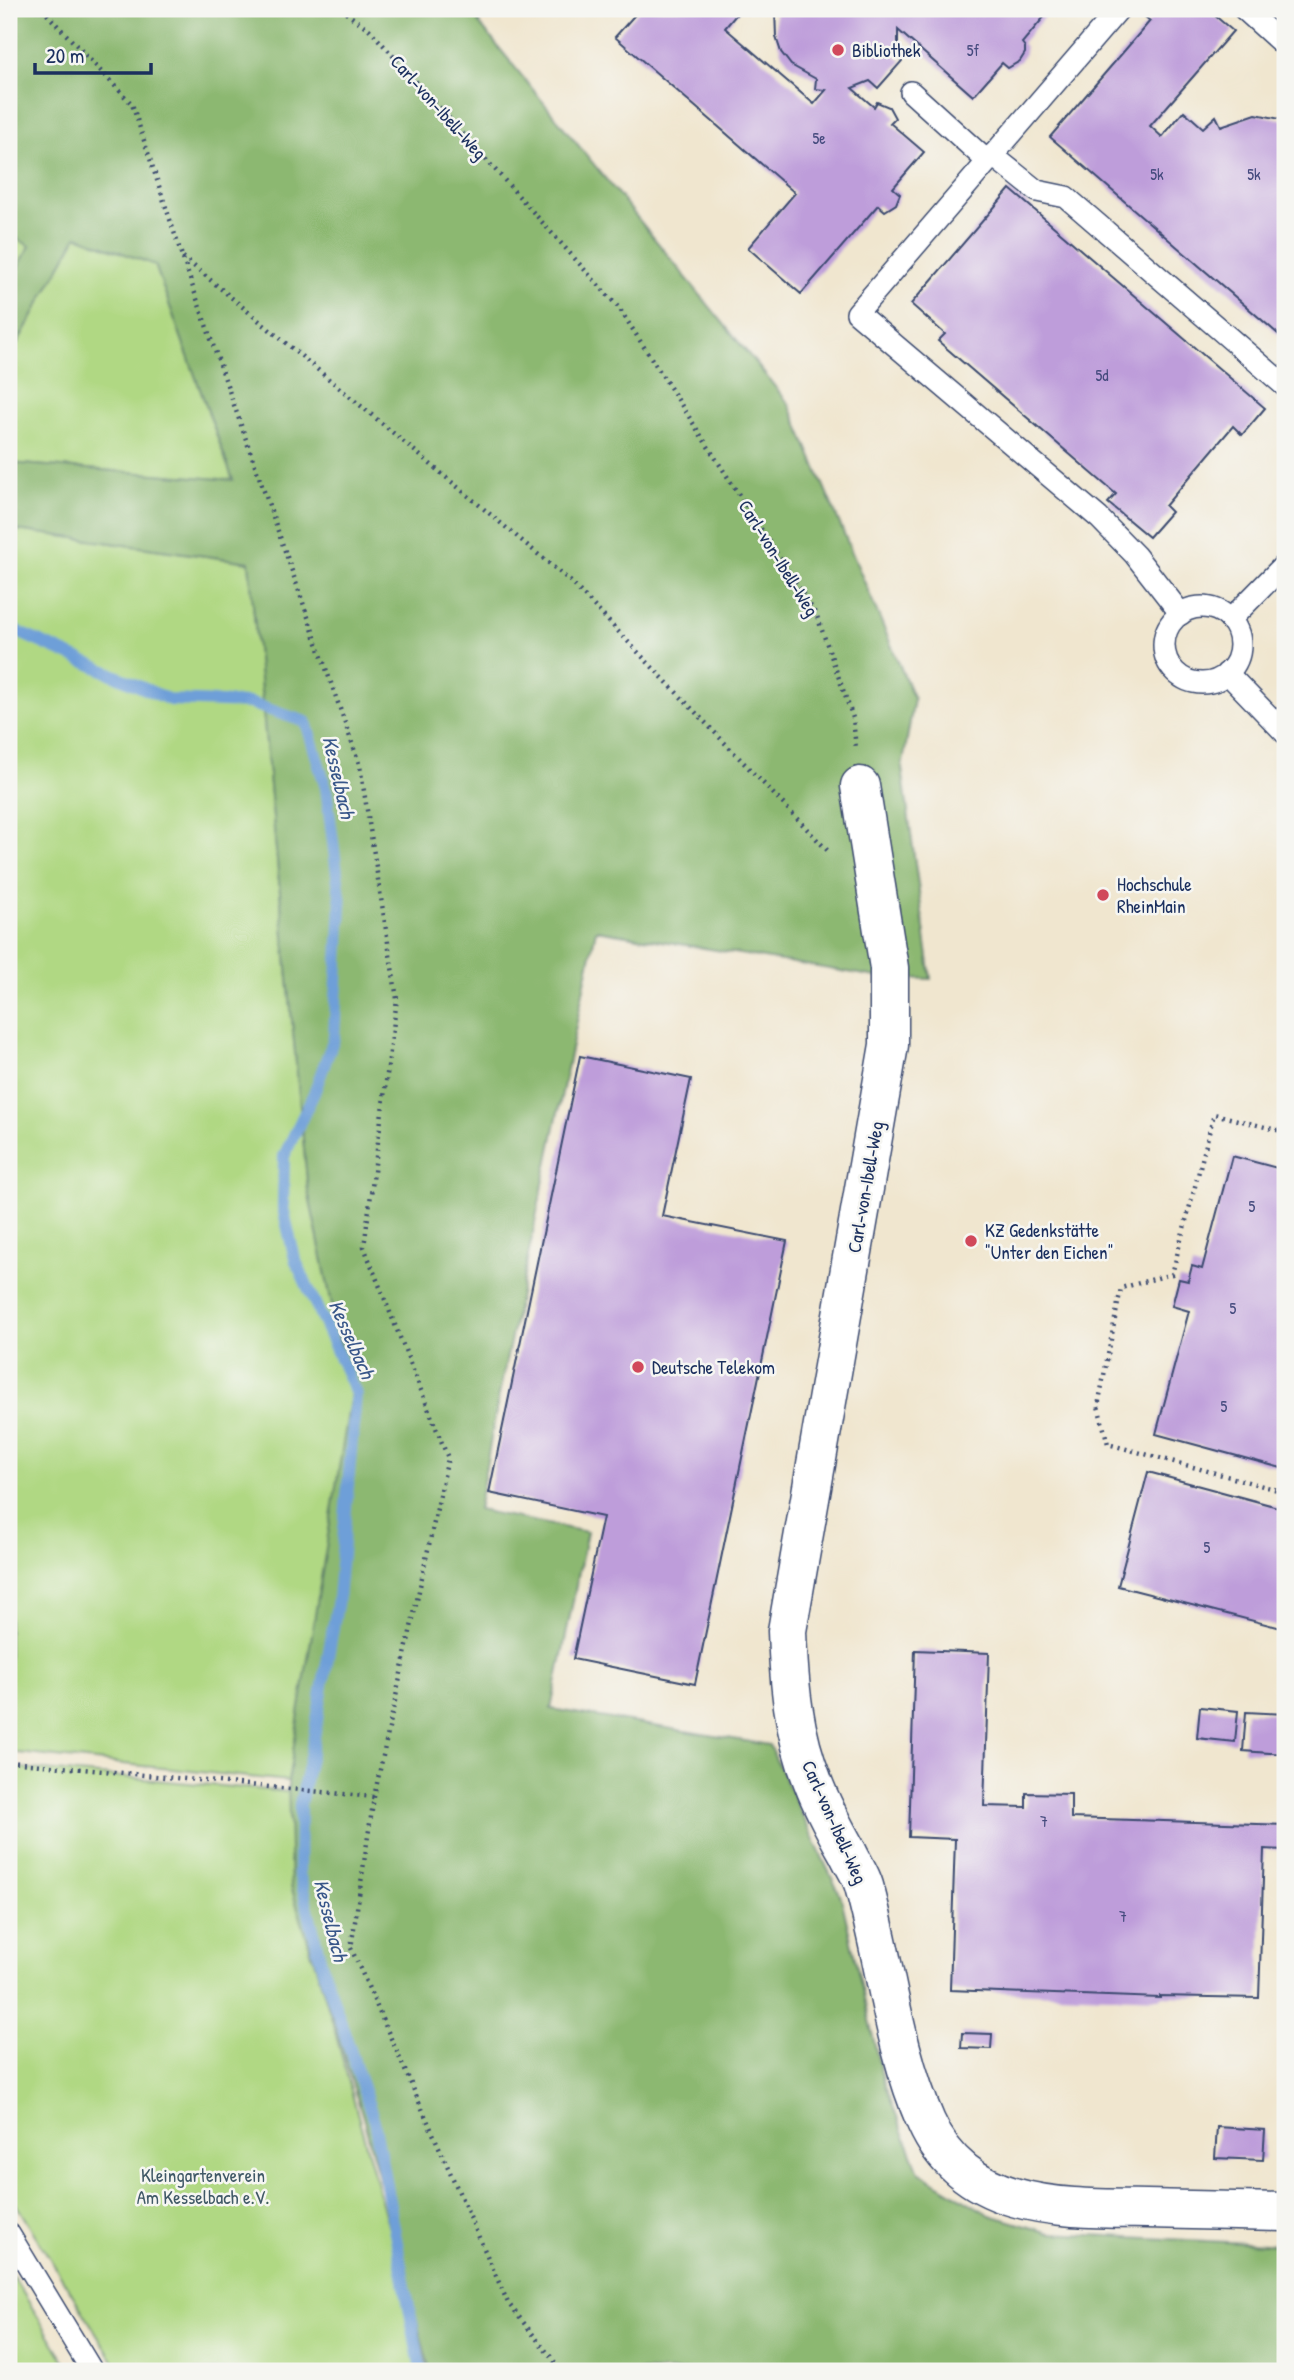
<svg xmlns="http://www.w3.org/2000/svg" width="1294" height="2380" viewBox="0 0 1294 2380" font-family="'Patrick Hand',sans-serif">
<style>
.green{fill:#b0d883;stroke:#668470;stroke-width:2}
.forest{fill:#8cb871;stroke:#547468;stroke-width:2}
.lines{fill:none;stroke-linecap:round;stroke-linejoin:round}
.stream{stroke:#6e9fd8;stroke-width:12}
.building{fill:#be9dda}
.lane-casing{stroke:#3b4a6f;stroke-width:24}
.street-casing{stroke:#3b4a6f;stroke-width:41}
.path{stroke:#3b4a6f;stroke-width:4.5;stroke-dasharray:2 5;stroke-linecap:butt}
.lane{stroke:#fff;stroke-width:21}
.street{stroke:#fff;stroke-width:38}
.poi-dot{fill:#d1495b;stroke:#f6f6f2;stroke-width:2.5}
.labels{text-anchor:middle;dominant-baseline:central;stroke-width:5;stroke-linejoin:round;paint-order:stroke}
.number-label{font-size:16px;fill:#444a7d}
.poi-label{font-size:19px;fill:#1b2f5e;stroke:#f6f6f2;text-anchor:start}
.street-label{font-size:19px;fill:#1b2f5e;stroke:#f6f6f2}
.park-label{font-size:19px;fill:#405967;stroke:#f6f6f2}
.water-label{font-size:21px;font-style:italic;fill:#385689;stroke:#f6f6f2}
</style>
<rect width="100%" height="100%" fill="#f6f6f2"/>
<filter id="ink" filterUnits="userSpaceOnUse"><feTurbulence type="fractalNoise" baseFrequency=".0143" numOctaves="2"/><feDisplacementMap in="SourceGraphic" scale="14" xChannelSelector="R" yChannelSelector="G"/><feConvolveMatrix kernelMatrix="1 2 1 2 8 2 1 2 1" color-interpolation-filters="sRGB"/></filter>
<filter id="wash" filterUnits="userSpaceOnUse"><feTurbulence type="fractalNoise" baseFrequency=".00686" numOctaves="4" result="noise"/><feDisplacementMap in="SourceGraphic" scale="28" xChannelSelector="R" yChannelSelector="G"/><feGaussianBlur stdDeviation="1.57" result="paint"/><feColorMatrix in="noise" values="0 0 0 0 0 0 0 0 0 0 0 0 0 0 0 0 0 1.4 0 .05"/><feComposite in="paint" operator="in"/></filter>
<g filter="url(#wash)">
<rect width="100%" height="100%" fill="#f0e6cf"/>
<g class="green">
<path d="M 9,234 L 30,246 L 9,283 Z"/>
<path d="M 77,236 L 155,265 L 233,480 L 9,463 L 9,358 Z"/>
<path d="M 9,529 L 249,562 L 308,1191 L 351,1394 L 326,1599 L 288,1781 L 9,1752 Z"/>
<path d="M 9,1767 L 289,1792 L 291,1886 L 326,1999 L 428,2371 L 120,2371 L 9,2193 Z"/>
<path d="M 9,2270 L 71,2371 L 9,2371 Z"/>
</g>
<path class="forest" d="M 9,9 L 492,9 L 478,22 L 789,404 L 914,699 L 902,768 L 931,979 L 877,977 L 596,930 L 498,1400 L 478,1510 L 587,1532 L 551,1709 L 769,1745 L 841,1897 L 883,2081 L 919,2172 L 990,2215 L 1050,2233 L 1285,2245 L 1285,2371 L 430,2371 L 363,2117 L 291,1886 L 288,1781 L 351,1394 L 308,1191 L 249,562 L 9,529 L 9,463 L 233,480 L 155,265 L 77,236 L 9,358 L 9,283 L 30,246 L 9,234 Z"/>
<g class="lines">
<path class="stream" d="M 9,628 L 170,700 L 249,703 L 306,722 L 326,788 L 341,904 L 334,1038 L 314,1093 L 284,1156 L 283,1208 L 295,1259 L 356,1394 L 338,1599 L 313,1743 L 300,1804 L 299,1873 L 322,1966 L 374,2121 L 421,2371"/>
</g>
<g id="blocks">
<g class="building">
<path d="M 640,9 L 741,9 L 725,28 L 814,104 L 826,90 L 815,89 L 816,79 L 791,65 L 781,52 L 776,37 L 775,9 L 1050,10 L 1022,43 L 1025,47 L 1025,53 L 1020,61 L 1008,68 L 1002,63 L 973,96 L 898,30 L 898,43 L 893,54 L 902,61 L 878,88 L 870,81 L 852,88 L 874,107 L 877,102 L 889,107 L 895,118 L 890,123 L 924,152 L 893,188 L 900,194 L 896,204 L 885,211 L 878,205 L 801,294 L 748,248 L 795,193 L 615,37 Z"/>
<path d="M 1136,9 L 1207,9 L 1233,31 L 1150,126 L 1162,137 L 1184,111 L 1203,128 L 1216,116 L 1221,126 L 1256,114 L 1285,120 L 1285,340 L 1050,137 L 1150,21 Z"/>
<path d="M 1010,189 L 1265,408 L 1242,435 L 1233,426 L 1165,506 L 1171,512 L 1149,537 L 1108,503 L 1116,494 L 938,341 L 945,334 L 911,304 Z"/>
<path d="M 580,1056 L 691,1079 L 662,1216 L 787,1241 L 695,1684 L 573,1659 L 603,1517 L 489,1493 Z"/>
<path d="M 1232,1156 L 1285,1170 L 1285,1469 L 1156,1434 L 1189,1311 L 1172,1306 L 1179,1279 L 1188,1281 L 1192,1266 L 1202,1269 Z"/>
<path d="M 1148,1472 L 1285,1509 L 1285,1629 L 1118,1586 Z"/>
<path d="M 915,1650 L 989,1653 L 984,1806 L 1026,1807 L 1026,1793 L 1071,1794 L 1071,1818 L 1285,1825 L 1285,1850 L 1264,1849 L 1259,1998 L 1160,1996 L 1160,1998 L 950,1990 L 955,1839 L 909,1837 Z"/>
<path d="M 1200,1707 L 1238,1711 L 1235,1742 L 1197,1738 Z"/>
<path d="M 1246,1712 L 1285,1714 L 1285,1754 L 1243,1751 Z"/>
<path d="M 962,2033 L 992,2034 L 991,2049 L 961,2048 Z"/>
<path d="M 1217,2127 L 1265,2130 L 1263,2160 L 1215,2158 Z"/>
</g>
</g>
</g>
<g filter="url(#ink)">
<use href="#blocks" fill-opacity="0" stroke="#3b4a6f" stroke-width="2"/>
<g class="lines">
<defs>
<g id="lane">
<path d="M 1119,9 L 857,313 L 1099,518 L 1135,555 L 1181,614"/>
<path d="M 1244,9 L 1285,46"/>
<path d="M 911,92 L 987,161"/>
<path d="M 992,155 L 1037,191 L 1066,197 L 1285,386"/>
<circle cx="1202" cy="645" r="38"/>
<path d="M 1230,620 L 1285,564"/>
<path d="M 1227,673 L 1285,733"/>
<path d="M 9,2234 L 92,2371"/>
</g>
<path id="street" d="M 860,786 L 889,968 L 889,1045 L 787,1631 C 789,1683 793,1733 813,1782 C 822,1806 835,1830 848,1853 C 853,1864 861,1875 864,1886 C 886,1965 893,2047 926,2122 C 966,2212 1064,2208 1147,2209 C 1193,2210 1239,2211 1285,2212"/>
</defs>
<use href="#lane" class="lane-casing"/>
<use href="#street" class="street-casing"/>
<g class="path">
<path d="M 42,9 L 132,104 L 182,256 L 360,766 L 397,999 L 364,1247 L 448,1458 L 374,1797 L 351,1948 L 508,2303 L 562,2371"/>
<path d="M 340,9 L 369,29 L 619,308 L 817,616 L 853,718 L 856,749"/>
<path d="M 183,257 L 570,581 L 829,852"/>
<path d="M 1285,1132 L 1214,1114 L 1172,1274 L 1121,1288 L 1098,1406 L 1108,1444 L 1285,1492"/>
<path d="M 9,1762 L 374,1797"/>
</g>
<use href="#lane" class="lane"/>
<use href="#street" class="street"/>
</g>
</g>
<g class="poi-dot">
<circle cx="838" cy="50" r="7"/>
<circle cx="1103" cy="895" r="7"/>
<circle cx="971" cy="1241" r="7"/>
<circle cx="638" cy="1367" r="7"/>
</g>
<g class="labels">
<g class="number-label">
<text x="973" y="50">5f</text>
<text x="819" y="138">5e</text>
<text x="1157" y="174">5k</text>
<text x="1254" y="174">5k</text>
<text x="1102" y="375">5d</text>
<text x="1252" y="1206">5</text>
<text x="1233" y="1308">5</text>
<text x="1224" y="1406">5</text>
<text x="1207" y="1547">5</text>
<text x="1044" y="1821">7</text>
<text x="1123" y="1916">7</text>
</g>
<g class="poi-label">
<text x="852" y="50">Bibliothek</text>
<text x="1117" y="884">Hochschule<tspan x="1117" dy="22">RheinMain</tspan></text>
<text x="985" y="1230">KZ Gedenkstätte<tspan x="985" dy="22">"Unter den Eichen"</tspan></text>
<text x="652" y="1367">Deutsche Telekom</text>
</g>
<g class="street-label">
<text transform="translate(439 107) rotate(48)">Carl-von-Ibell-Weg</text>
<text transform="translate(779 558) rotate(58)">Carl-von-Ibell-Weg</text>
<text transform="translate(865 1187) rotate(-80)">Carl-von-Ibell-Weg</text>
<text transform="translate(835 1822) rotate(66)">Carl-von-Ibell-Weg</text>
</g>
<g class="park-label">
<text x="203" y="2175">Kleingartenverein<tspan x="203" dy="22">Am Kesselbach e.V.</tspan></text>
</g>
<g class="water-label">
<text transform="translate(339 777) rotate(77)">Kesselbach</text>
<text transform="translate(352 1339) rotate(66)">Kesselbach</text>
<text transform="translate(331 1920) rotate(76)">Kesselbach</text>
</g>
</g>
<rect width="1294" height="2380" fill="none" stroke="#f6f6f2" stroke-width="35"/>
<path d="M35 63v10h116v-10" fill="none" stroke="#1b2f5e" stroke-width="3.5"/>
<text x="46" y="63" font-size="21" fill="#1b2f5e" stroke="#f6f6f2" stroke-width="5" paint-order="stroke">20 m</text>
</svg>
